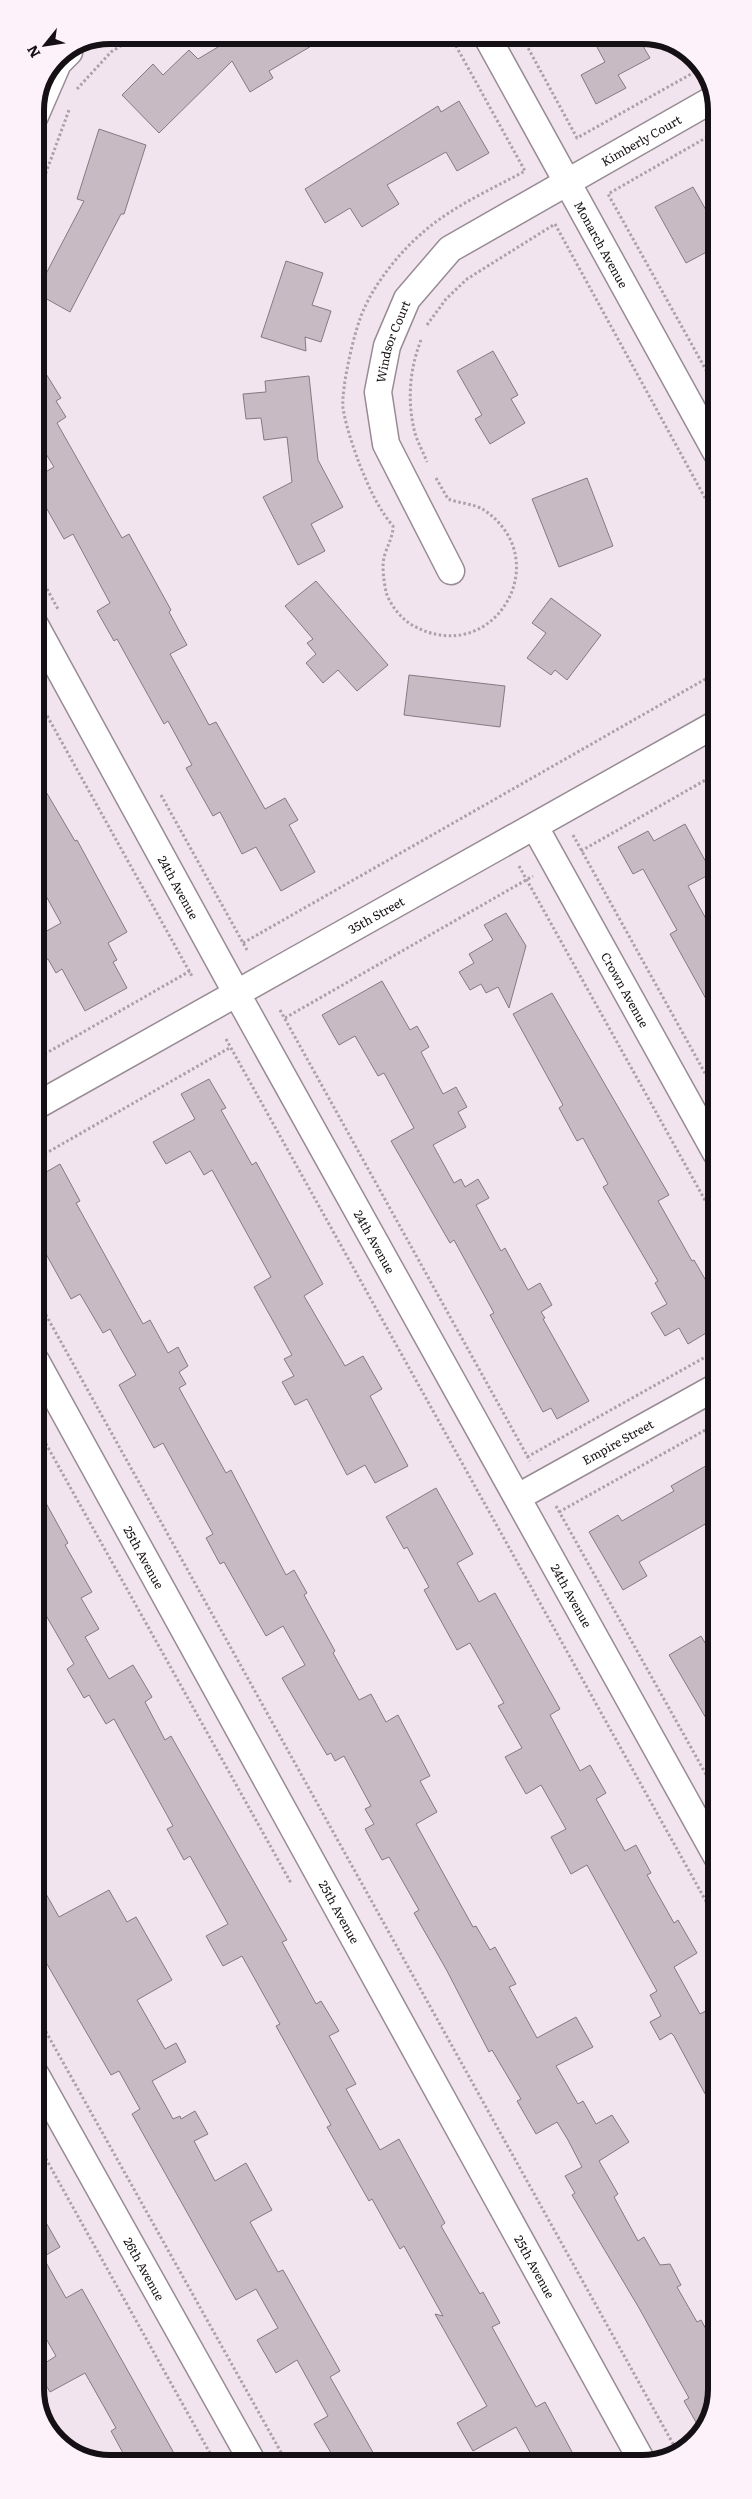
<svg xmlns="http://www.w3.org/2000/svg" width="752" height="2499" viewBox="0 0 752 2499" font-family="Literata,serif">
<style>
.building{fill:#c7bac3;stroke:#857982}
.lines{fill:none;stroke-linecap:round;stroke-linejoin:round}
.minor-casing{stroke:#988c94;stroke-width:29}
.path{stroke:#aca1a9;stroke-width:3;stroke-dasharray:2.5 2.5;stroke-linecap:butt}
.minor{stroke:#fff;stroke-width:26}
.labels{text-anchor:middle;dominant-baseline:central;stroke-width:5;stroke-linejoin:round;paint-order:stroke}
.street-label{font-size:12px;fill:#151013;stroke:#fdf2fa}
.rim{fill:none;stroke:#151013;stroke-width:6}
</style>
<rect width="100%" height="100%" fill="#f2e4ee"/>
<g class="building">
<path d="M 238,35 L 330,35 L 269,71 L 273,78 L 250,92 L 232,61 L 159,133 L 122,95 L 153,64 L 163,75 L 189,50 L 198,59 Z"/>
<path d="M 591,36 L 637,36 L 650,58 L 618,75 L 626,88 L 596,104 L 581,75 L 605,62 Z"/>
<path d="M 459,101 L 489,153 L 457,171 L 446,152 L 387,185 L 399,204 L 362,227 L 350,208 L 325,223 L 305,189 L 438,106 L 441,112 Z"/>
<path d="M 99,129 L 146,145 L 124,214 L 121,214 L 70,312 L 36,293 L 84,201 L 77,199 Z"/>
<path d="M 693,187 L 706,210 L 716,204 L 716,247 L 686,263 L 655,207 Z"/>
<path d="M 286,261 L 323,273 L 312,305 L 331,311 L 321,342 L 305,337 L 306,351 L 261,337 Z"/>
<path d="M 493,351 L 518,395 L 511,399 L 525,423 L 490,444 L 475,419 L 482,415 L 457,371 Z"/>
<path d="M 35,356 L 61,398 L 56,401 L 66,417 L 57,423 L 122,538 L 129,534 L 171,610 L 169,612 L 187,645 L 170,654 L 209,725 L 216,722 L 265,809 L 285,798 L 298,820 L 289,825 L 315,872 L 281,891 L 256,847 L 242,854 L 220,812 L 213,816 L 186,768 L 192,765 L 168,721 L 164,724 L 117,639 L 114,641 L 97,611 L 110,603 L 73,534 L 64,539 L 35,488 L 35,478 L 54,467 L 35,436 Z"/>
<path d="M 309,376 L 318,460 L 343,507 L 311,524 L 325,551 L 298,565 L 263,497 L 292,482 L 287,437 L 264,440 L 261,418 L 246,419 L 243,394 L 266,392 L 265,381 Z"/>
<path d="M 587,478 L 613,546 L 559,567 L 532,499 Z"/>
<path d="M 316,581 L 388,665 L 357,691 L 338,670 L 323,683 L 306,663 L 316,654 L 307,643 L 313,639 L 285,606 Z"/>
<path d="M 551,598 L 601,635 L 567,680 L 555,670 L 551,675 L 527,658 L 546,633 L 532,623 Z"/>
<path d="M 409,675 L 505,686 L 500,727 L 404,715 Z"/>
<path d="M 35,773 L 75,841 L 77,840 L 127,932 L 108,943 L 117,960 L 113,962 L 127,988 L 85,1011 L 62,969 L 56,973 L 48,959 L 43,961 L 36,948 L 36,937 L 61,923 L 36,878 Z"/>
<path d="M 685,824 L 712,873 L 688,886 L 716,937 L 716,1017 L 670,934 L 677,930 L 643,869 L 633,874 L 618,847 L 648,831 L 654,841 Z"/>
<path d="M 506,913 L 526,946 L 509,1008 L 498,987 L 486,993 L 481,984 L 470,990 L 459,972 L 474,963 L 469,954 L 493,940 L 484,925 Z"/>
<path d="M 382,981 L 410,1030 L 417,1026 L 429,1047 L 421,1052 L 443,1094 L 456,1087 L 467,1107 L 458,1112 L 466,1127 L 433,1145 L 454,1183 L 461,1179 L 465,1187 L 478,1179 L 489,1198 L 476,1205 L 501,1251 L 505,1248 L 528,1290 L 540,1283 L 552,1305 L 541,1312 L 545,1318 L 543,1319 L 589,1401 L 557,1419 L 551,1408 L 543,1412 L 490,1315 L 494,1313 L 454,1240 L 450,1243 L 391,1141 L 414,1128 L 384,1073 L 378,1076 L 355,1036 L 339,1045 L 322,1015 Z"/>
<path d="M 552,993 L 669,1195 L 658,1201 L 692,1261 L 694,1260 L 716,1298 L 716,1327 L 688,1344 L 679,1328 L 665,1336 L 651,1313 L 667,1304 L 655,1283 L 658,1281 L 603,1187 L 608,1184 L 583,1138 L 577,1141 L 559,1108 L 563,1105 L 513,1014 Z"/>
<path d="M 209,1079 L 226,1108 L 221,1110 L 252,1165 L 256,1162 L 323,1284 L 304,1296 L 345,1366 L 363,1356 L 382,1389 L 370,1396 L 408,1466 L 375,1483 L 365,1465 L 347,1475 L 307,1399 L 295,1405 L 282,1382 L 294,1376 L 284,1359 L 292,1355 L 254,1287 L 271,1277 L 212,1170 L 204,1175 L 190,1151 L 166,1164 L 153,1142 L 195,1119 L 181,1094 Z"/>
<path d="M 60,1164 L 80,1201 L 76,1203 L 143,1324 L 150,1320 L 168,1353 L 178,1347 L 188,1366 L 179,1372 L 186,1384 L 179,1388 L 226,1473 L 231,1470 L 286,1575 L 294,1570 L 307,1593 L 304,1595 L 335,1651 L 333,1653 L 359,1700 L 371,1694 L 386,1722 L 398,1715 L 430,1776 L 420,1781 L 437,1812 L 416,1824 L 473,1927 L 476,1926 L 490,1950 L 495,1947 L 516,1984 L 509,1987 L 537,2038 L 576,2017 L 593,2047 L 556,2066 L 578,2104 L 583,2101 L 596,2124 L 612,2115 L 629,2142 L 599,2161 L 618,2194 L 614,2197 L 638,2241 L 644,2237 L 660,2265 L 670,2264 L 681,2285 L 677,2287 L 697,2322 L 701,2320 L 717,2349 L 717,2389 L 701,2431 L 684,2401 L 689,2398 L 639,2308 L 572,2195 L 575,2193 L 565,2176 L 582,2167 L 568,2140 L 557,2122 L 536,2134 L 517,2101 L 521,2099 L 492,2050 L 489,2052 L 446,1969 L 414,1913 L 419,1910 L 389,1857 L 382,1860 L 365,1829 L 374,1824 L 365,1809 L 371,1806 L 344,1756 L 335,1761 L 331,1753 L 327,1755 L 282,1678 L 305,1665 L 283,1626 L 266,1636 L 224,1562 L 220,1564 L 206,1538 L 213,1534 L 163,1443 L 154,1448 L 119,1385 L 136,1375 L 121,1349 L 110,1329 L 103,1333 L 80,1294 L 71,1299 L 36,1236 L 36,1178 Z"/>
<path d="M 716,1460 L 716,1518 L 639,1562 L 647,1576 L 623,1590 L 589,1532 L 618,1515 L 622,1521 L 674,1491 L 671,1486 Z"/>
<path d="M 36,1485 L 68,1543 L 65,1545 L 92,1592 L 81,1598 L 99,1629 L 85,1637 L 109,1679 L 133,1665 L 152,1697 L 145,1702 L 165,1740 L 171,1736 L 287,1940 L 282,1942 L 316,2004 L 321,2001 L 339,2031 L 329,2036 L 356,2084 L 346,2089 L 366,2125 L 380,2150 L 399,2139 L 445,2223 L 441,2226 L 480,2294 L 483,2292 L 500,2323 L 492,2327 L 536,2407 L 545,2402 L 578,2463 L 536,2463 L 516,2427 L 473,2451 L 457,2423 L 487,2406 L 435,2314 L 443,2316 L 404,2246 L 400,2249 L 372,2199 L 369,2201 L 327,2127 L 331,2125 L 276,2026 L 280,2024 L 242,1956 L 223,1966 L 206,1936 L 228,1924 L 190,1856 L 184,1860 L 167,1829 L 173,1826 L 114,1719 L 106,1724 L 89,1695 L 84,1698 L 67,1669 L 74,1664 L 36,1598 Z"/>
<path d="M 436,1488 L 473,1554 L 457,1563 L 479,1602 L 495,1593 L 560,1709 L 550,1715 L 580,1771 L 590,1765 L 606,1793 L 596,1799 L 625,1851 L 636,1845 L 651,1873 L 647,1875 L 674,1923 L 678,1920 L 697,1953 L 674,1967 L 700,2014 L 717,2005 L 717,2116 L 674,2036 L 671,2033 L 660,2040 L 650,2022 L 661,2016 L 650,1995 L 657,1991 L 587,1865 L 571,1874 L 551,1837 L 566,1829 L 541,1785 L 526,1794 L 505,1757 L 522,1748 L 498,1706 L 504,1703 L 470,1643 L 457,1650 L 424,1590 L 429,1587 L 407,1547 L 404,1549 L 386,1517 Z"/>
<path d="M 701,1636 L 717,1663 L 717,1737 L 669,1655 Z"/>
<path d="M 36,1876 L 59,1917 L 109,1890 L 127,1922 L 136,1917 L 172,1980 L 137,2000 L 165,2049 L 176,2043 L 186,2062 L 152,2081 L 173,2119 L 180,2116 L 181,2119 L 195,2111 L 208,2134 L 194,2141 L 215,2181 L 246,2163 L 272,2210 L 250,2222 L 278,2272 L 283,2270 L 340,2371 L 330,2377 L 379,2463 L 337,2463 L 314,2424 L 328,2416 L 297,2360 L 276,2373 L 257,2340 L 278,2328 L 256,2289 L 236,2300 L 132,2114 L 140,2109 L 119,2071 L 111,2075 L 36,1945 Z"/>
<path d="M 36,2205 L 60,2247 L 43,2257 L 66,2298 L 82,2289 L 180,2464 L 129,2464 L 111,2431 L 116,2428 L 85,2373 L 50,2392 L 36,2369 L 56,2356 L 36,2321 Z"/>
</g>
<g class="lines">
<defs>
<g id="minor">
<path id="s1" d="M 486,35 L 716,452"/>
<path d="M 35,116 L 58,63 L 69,52"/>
<path id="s2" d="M 451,571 L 386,444 L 378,392 L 387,346 L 407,299 L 450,249 L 715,98"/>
<path id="s3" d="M 35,625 L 237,994 L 717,1857"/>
<path id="s4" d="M 535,827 L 716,1153"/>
<path id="s5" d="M 36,1106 L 716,724"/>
<path id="s6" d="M 36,1361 L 643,2463"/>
<path id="s7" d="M 518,1497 L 716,1387"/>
<path id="s8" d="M 36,2075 L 253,2463"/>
</g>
</defs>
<use href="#minor" class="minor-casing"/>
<g class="path">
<path d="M 521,35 L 577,138 L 700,69"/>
<path d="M 77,89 L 111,52 L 138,35"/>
<path d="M 716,132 L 608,194 L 716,388"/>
<path d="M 35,212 L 44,178 L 69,110"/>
<path d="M 427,325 L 446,299 L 467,279 L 555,224 L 716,518"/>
<path d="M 421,340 C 410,368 407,399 414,429 C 416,440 423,451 427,462"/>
<path d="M 436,478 L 448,499 C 458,503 475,504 484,510 C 558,560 493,669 414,626 C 402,620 390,605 386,592 C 384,581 381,565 385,554 C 388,544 393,537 393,526 C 377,507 368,485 359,463 C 353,446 346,427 343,408 C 341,388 355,327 364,309 C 375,283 400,252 421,234 C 451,207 490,190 525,171 L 450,35"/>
<path d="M 35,567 L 59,611"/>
<path d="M 35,694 L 193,978"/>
<path d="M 161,795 L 247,950"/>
<path d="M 573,835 L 716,1093"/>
<path d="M 581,851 L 716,774"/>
<path d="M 519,866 L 716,1220"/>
<path d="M 243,943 L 716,673"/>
<path d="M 280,1010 L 530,1461"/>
<path d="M 285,1018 L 533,876"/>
<path d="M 226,1039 L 717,1921"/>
<path d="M 36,1059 L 190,971"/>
<path d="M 36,1159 L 231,1047"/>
<path d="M 36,1297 L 677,2451"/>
<path d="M 36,1426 L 291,1883"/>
<path d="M 527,1457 L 716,1351"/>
<path d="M 556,1506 L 717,1794"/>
<path d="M 559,1512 L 716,1424"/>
<path d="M 36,2014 L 287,2463"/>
<path d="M 36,2141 L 216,2464"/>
</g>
<use href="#minor" class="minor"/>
</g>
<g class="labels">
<g class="street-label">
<text stroke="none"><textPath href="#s2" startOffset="579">Kimberly Court</textPath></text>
<text stroke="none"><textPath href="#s1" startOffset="239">Monarch Avenue</textPath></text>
<text stroke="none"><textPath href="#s2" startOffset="248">Windsor Court</textPath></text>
<text stroke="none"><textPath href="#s3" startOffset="299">24th Avenue</textPath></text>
<text stroke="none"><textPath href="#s5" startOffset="390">35th Street</textPath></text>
<text stroke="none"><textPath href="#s4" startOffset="186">Crown Avenue</textPath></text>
<text stroke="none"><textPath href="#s3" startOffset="704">24th Avenue</textPath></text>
<text stroke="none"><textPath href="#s7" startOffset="114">Empire Street</textPath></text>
<text stroke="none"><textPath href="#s6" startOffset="224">25th Avenue</textPath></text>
<text stroke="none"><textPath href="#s3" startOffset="1109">24th Avenue</textPath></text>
<text stroke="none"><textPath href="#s6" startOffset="629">25th Avenue</textPath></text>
<text stroke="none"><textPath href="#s6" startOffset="1034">25th Avenue</textPath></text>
<text stroke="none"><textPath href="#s8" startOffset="222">26th Avenue</textPath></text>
</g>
</g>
<path d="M0 0H752V2499H0ZM110 44H642A66 66 0 0 1 708 110V2389A66 66 0 0 1 642 2455H110A66 66 0 0 1 44 2389V110A66 66 0 0 1 110 44Z" fill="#fdf2fa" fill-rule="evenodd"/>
<path class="rim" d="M110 44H642A66 66 0 0 1 708 110V2389A66 66 0 0 1 642 2455H110A66 66 0 0 1 44 2389V110A66 66 0 0 1 110 44Z"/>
<g transform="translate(45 45) rotate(240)" stroke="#fdf2fa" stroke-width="4" paint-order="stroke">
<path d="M0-4L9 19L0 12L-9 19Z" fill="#151013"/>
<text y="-8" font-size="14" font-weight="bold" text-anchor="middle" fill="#151013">N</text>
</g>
</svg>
